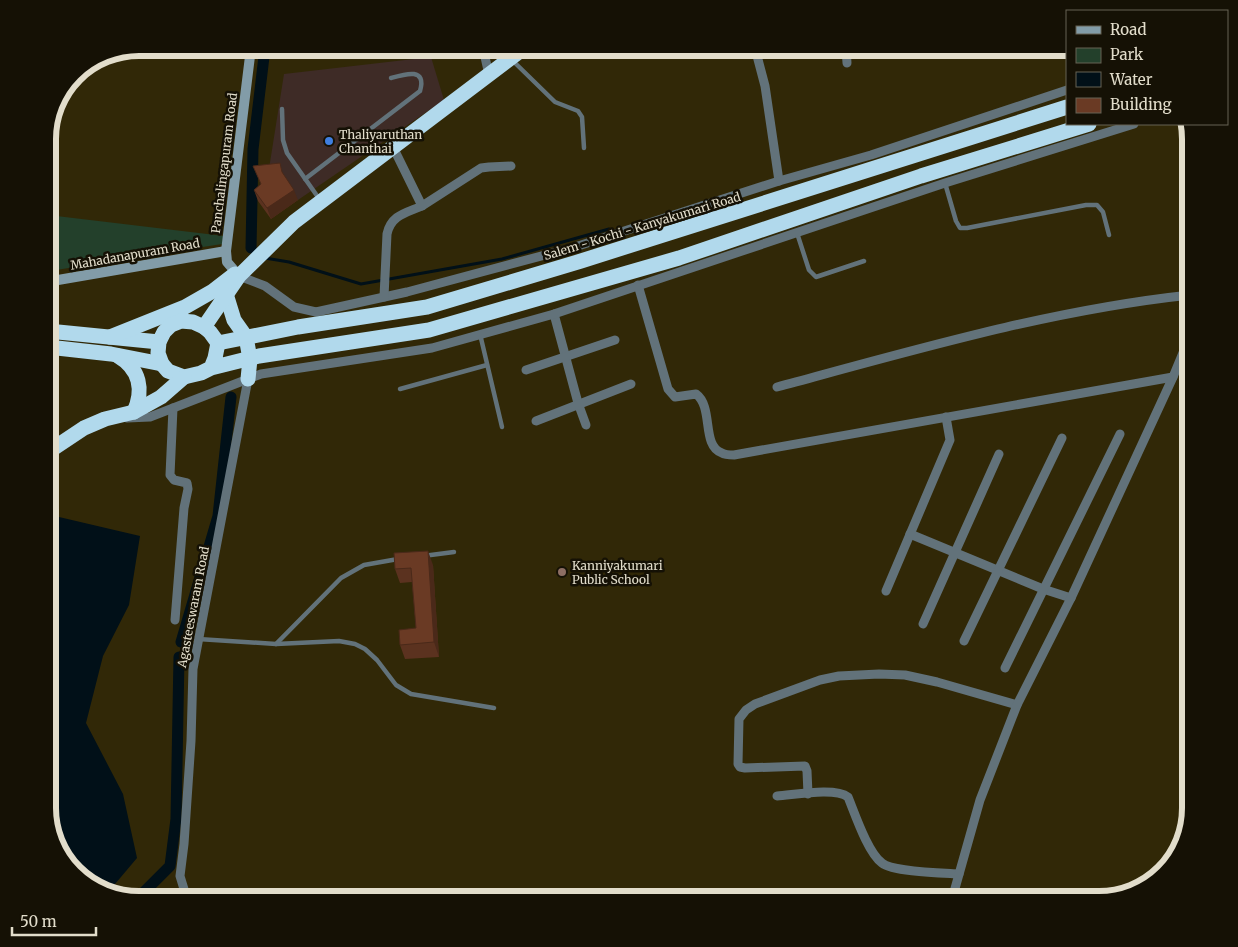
<svg xmlns="http://www.w3.org/2000/svg" width="1238" height="947" viewBox="0 0 1238 947" font-family="Merriweather,serif">
<style>
.commercial{fill:#3e2b26}
.green{fill:#23402b}
.water{fill:#011018}
.lines{fill:none;stroke-linecap:round;stroke-linejoin:round}
.stream{stroke:#011018;stroke-width:3}
.canal{stroke:#011018;stroke-width:11}
.lane{stroke:#62727a;stroke-width:4.5}
.street{stroke:#62727a;stroke-width:9}
.secondary{stroke:#829ca8;stroke-width:10}
.highway{stroke:#b1d9ec;stroke-width:15}
.wall{fill:#5b321f}
.shaded-wall{fill:#4a2919}
.building{fill:#6a3a24;stroke:#4a2919}
.shop-dot{fill:#3f7fe0;stroke:#151105;stroke-width:2}
.education-dot{fill:#8d6e63;stroke:#151105;stroke-width:2}
.labels{text-anchor:middle;dominant-baseline:central;stroke-width:5;stroke-linejoin:round;paint-order:stroke}
.poi-label{font-size:12px;fill:#e2ddcb;stroke:#151105;text-anchor:start}
.street-label{font-size:12px;fill:#e2ddcb;stroke:#151105}
.rim{fill:none;stroke:#e2ddcb;stroke-width:6}
</style>
<rect width="100%" height="100%" fill="#312807"/>
<path class="commercial" d="M 431,57 L 444,100 L 298,200 L 265,194 L 284,74 Z"/>
<path class="green" d="M 48,215 L 224,236 L 222,244 L 56,270 L 48,265 Z"/>
<path class="water" d="M 59,517 L 140,536 L 129,605 L 103,656 L 86,723 L 123,794 L 137,858 L 110,890 L 83,880 L 57,848 L 48,813 L 48,519 Z"/>
<g class="lines">
<path class="stream" d="M 265,258 L 289,262 L 361,284 L 502,259 L 609,229"/>
<g class="canal">
<path d="M 251,248 L 253,149 L 265,48"/>
<path d="M 181,642 L 218,516 L 231,397"/>
<path d="M 137,899 L 170,866 L 176,819 L 179,657"/>
</g>
<g class="lane">
<path d="M 513,61 L 555,102 L 578,111 L 582,117 L 584,148"/>
<path d="M 282,109 L 283,140 L 287,153 L 320,200"/>
<path d="M 305,179 L 420,91 C 427,67 405,74 391,78"/>
<path d="M 945,183 L 956,221 L 960,228 L 967,228 L 1086,205 L 1097,205 L 1103,212 L 1109,235"/>
<path d="M 797,233 L 809,270 L 816,277 L 864,261"/>
<path d="M 480,334 L 502,427"/>
<path d="M 400,389 L 487,365"/>
<path d="M 423,556 L 454,552"/>
<path d="M 198,639 L 276,644 L 339,641 L 355,644 L 365,649 L 377,660 L 396,685 L 411,694 L 494,708"/>
<path d="M 276,644 L 341,578 L 364,565 L 398,559"/>
</g>
<g class="street">
<path d="M 483,48 L 489,75"/>
<path d="M 709,48 L 710,49"/>
<path d="M 755,48 L 765,86 L 779,181"/>
<path d="M 798,48 L 799,53"/>
<path d="M 846,48 L 847,63"/>
<path d="M 422,206 L 481,168 L 489,167 L 511,166"/>
<path d="M 239,276 L 265,286 L 294,307 L 316,312 L 407,292 L 575,247 L 779,181 L 871,155 L 1067,90"/>
<path d="M 638,285 L 668,389 L 675,397 L 696,394 C 714,407 701,446 722,453 C 725,455 730,455 734,455 L 1173,377"/>
<path d="M 384,297 L 387,234 C 391,215 406,213 422,206 L 393,147"/>
<path d="M 554,314 L 578,403 L 586,425"/>
<path d="M 526,370 L 615,340"/>
<path d="M 777,387 C 914,350 1050,310 1190,295"/>
<path d="M 173,408 L 170,475 L 174,480 L 187,483 L 188,489 L 184,508 L 175,620"/>
<path d="M 127,418 L 150,417 L 261,374 L 432,348 L 554,314 L 945,183 L 1134,124"/>
<path d="M 536,421 L 631,384"/>
<path d="M 910,534 L 1043,589 L 1071,598"/>
<path d="M 886,591 L 950,440 L 946,417"/>
<path d="M 923,624 L 999,454"/>
<path d="M 964,641 L 1062,438"/>
<path d="M 1005,668 L 1120,434"/>
<path d="M 808,794 L 807,771 L 805,766 L 745,768 L 740,767 L 738,764 L 739,719 L 746,710 L 755,704 L 820,680 L 839,676 L 879,674 L 905,675 L 937,682 L 1017,705"/>
<path d="M 777,796 C 794,795 835,787 848,797 C 855,814 868,853 882,863 C 893,872 943,873 959,874"/>
<path d="M 187,899 L 180,876 L 184,844 L 191,741 L 193,669 L 248,379"/>
<path d="M 952,899 L 980,800 L 1017,705 L 1071,598 L 1173,377 L 1190,336"/>
</g>
<g class="secondary">
<path d="M 239,276 L 227,262 L 226,251 L 251,48"/>
<path d="M 48,280 L 58,280 L 226,251"/>
</g>
<g class="highway">
<path d="M 226,294 L 234,320 L 246,337 L 250,359 L 248,379"/>
<path d="M 204,327 L 239,276 L 294,222 L 524,48"/>
<path d="M 48,331 L 159,342"/>
<path d="M 110,337 L 185,307 L 213,291 L 235,274"/>
<path d="M 218,343 L 298,327 L 427,307 L 581,261 L 1067,107"/>
<path d="M 48,347 L 111,354 L 162,364"/>
<path d="M 118,356 C 140,369 144,390 134,412"/>
<path d="M 211,368 L 215,358 L 218,343 L 210,332 L 204,327 L 193,322 L 181,321 L 171,325 L 164,332 L 159,342 L 158,353 L 162,364 L 168,371 L 184,377 L 201,373 L 211,368 L 259,356 L 429,330 L 679,258 L 921,176 L 1089,124"/>
<path d="M 48,452 L 84,428 L 105,419 L 134,412 L 161,397 L 184,377"/>
</g>
</g>
<g class="wall">
<path d="M 253,166 L 298,200 L 271,219 L 258,201 L 254,190 L 261,184 Z"/>
<path d="M 433,565 L 439,657 L 405,659 L 400,645 L 416,628 L 412,582 L 400,583 L 395,569 Z"/>
</g>
<g class="shaded-wall">
<path d="M 294,190 L 298,200 L 271,219 L 267,208 Z"/>
<path d="M 428,551 L 433,565 L 439,657 L 434,642 Z"/>
</g>
<g class="building">
<path d="M 280,163 L 282,172 L 294,190 L 267,208 L 254,190 L 261,184 L 253,166 Z"/>
<path d="M 428,551 L 434,642 L 400,645 L 399,630 L 416,628 L 411,568 L 395,569 L 394,553 Z"/>
</g>
<circle class="shop-dot" cx="329" cy="141" r="5"/>
<circle class="education-dot" cx="562" cy="572" r="5"/>
<g class="labels">
<g class="poi-label">
<text x="339" y="134">Thaliyaruthan<tspan x="339" dy="14">Chanthai</tspan></text>
<text x="572" y="565">Kanniyakumari<tspan x="572" dy="14">Public School</tspan></text>
</g>
<g class="street-label">
<text transform="translate(224 163) rotate(-83)">Panchalingapuram Road</text>
<text transform="translate(642 226) rotate(-17)">Salem - Kochi - Kanyakumari Road</text>
<text transform="translate(135 254) rotate(-10)">Mahadanapuram Road</text>
<text transform="translate(193 607) rotate(-79)">Agasteeswaram Road</text>
</g>
</g>
<path d="M0 0H1238V947H0ZM139 56H1099A83 83 0 0 1 1182 139V808A83 83 0 0 1 1099 891H139A83 83 0 0 1 56 808V139A83 83 0 0 1 139 56Z" fill="#151105" fill-rule="evenodd"/>
<path class="rim" d="M139 56H1099A83 83 0 0 1 1182 139V808A83 83 0 0 1 1099 891H139A83 83 0 0 1 56 808V139A83 83 0 0 1 139 56Z"/>
<rect x="1066" y="10" width="162" height="115" fill="#151105" stroke="#676354"/>
<rect x="1076" y="26" width="25" height="8" fill="#829ca8" stroke="#676354"/>
<text x="1110" y="35" font-size="15" fill="#e2ddcb">Road</text>
<rect x="1076" y="48" width="25" height="15" fill="#23402b" stroke="#676354"/>
<text x="1110" y="60" font-size="15" fill="#e2ddcb">Park</text>
<rect x="1076" y="72" width="25" height="15" fill="#011018" stroke="#676354"/>
<text x="1110" y="85" font-size="15" fill="#e2ddcb">Water</text>
<rect x="1076" y="98" width="25" height="15" fill="#6a3a24" stroke="#676354"/>
<text x="1110" y="110" font-size="15" fill="#e2ddcb">Building</text>
<path d="M12 927v8h84v-8" fill="none" stroke="#e2ddcb" stroke-width="2.5"/>
<text x="20" y="927" font-size="15" fill="#e2ddcb" stroke="#151105" stroke-width="4" paint-order="stroke">50 m</text>
</svg>
